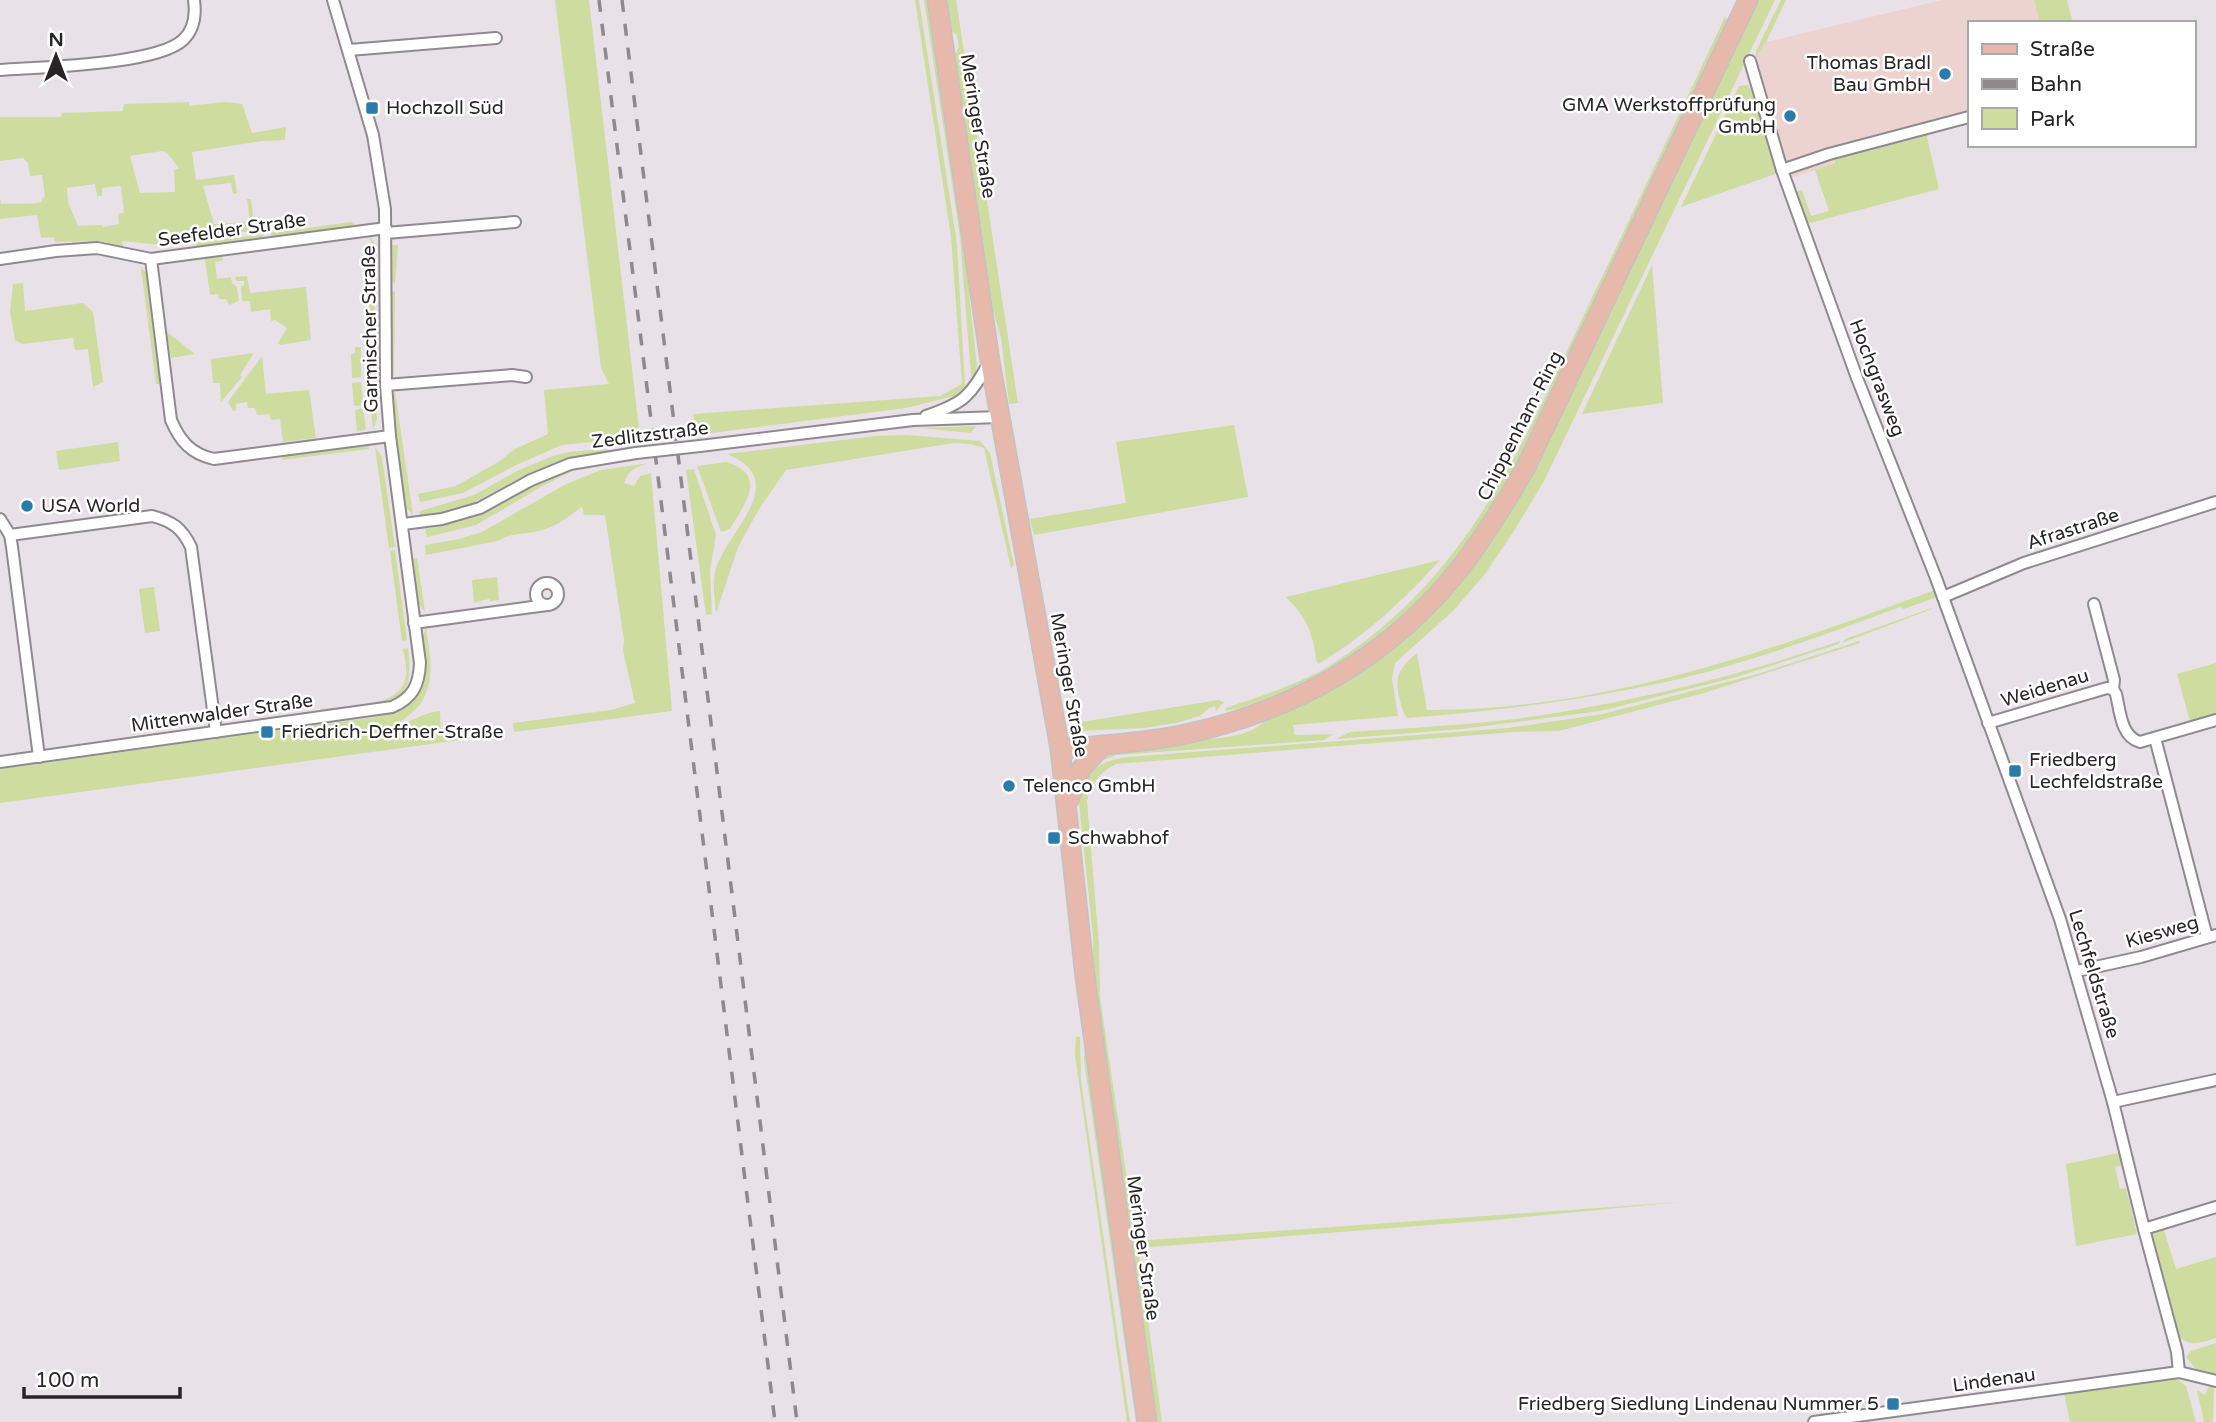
<svg xmlns="http://www.w3.org/2000/svg" width="2216" height="1422" viewBox="0 0 2216 1422" font-family="'Varela Round',sans-serif">
<style>
.commercial{fill:#edd3d0}
.green{fill:#cfdca0;fill-rule:evenodd}
.lines{fill:none;stroke-linecap:round;stroke-linejoin:round}
.street-casing{stroke:#8f8a8f;stroke-width:14}
.primary-casing{stroke:#c3c2c3;stroke-width:21}
.street{stroke:#fff;stroke-width:10}
.primary{stroke:#e6b9ac;stroke-width:18}
.rail{stroke:#8e898d;stroke-width:3.5;stroke-dasharray:12 12;stroke-linecap:butt}
.street-bridge-casing{stroke:#8f8a8f;stroke-width:14;stroke-linecap:butt}
.street-bridge{stroke:#fff;stroke-width:10}
.poi-dot{fill:#2a7aab;stroke:#fff;stroke-width:2.5}
.labels{text-anchor:middle;dominant-baseline:central;stroke-width:5;stroke-linejoin:round;paint-order:stroke}
.poi-label{font-size:19px;fill:#282527;stroke:#fff;text-anchor:start}
.street-label{font-size:19px;fill:#282527;stroke:#fff}
</style>
<rect width="100%" height="100%" fill="#e8e1e7"/>
<path class="commercial" d="M 1942,0 L 2034,0 L 2040,23 L 1969,23 L 1969,120 L 1833,156 L 1835,163 L 1780,182 L 1753,83 L 1753,62 L 1766,42 Z"/>
<g class="green">
<path d="M 555,0 L 589,0 L 640,437 L 562,445 L 516,465 L 463,493 L 420,502 L 418,494 L 456,486 L 498,462 L 515,449 L 548,434 L 544,390 L 609,384 L 601,368 Z"/>
<path d="M 915,0 L 919,0 L 957,244 L 965,387 L 954,396 L 906,408 L 696,435 L 693,414 L 940,396 L 962,384 L 951,237 Z"/>
<path d="M 924,0 L 931,0 L 969,250 L 969,293 L 977,366 L 974,380 L 972,380 L 971,375 L 960,237 Z"/>
<path d="M 945,0 L 956,0 L 1018,403 L 1009,404 L 1001,338 L 990,300 L 953,57 L 959,47 L 957,35 L 950,30 Z"/>
<path d="M 1757,0 L 1775,0 L 1544,481 L 1514,531 L 1485,574 L 1453,611 L 1395,663 L 1392,679 L 1398,716 L 1293,725 L 1295,735 L 1333,734 L 1324,740 L 1117,755 L 1095,763 C 1105,751 1122,751 1136,749 C 1154,746 1172,742 1191,740 C 1215,738 1252,739 1268,717 L 1443,599 L 1637,252 Z"/>
<path d="M 1781,0 L 1786,0 L 1766,42 L 1756,57 L 1756,51 Z"/>
<path d="M 2034,0 L 2067,0 L 2073,23 L 2040,23 Z"/>
<path d="M 1725,17 L 1730,24 L 1524,456 L 1476,536 L 1424,598 L 1382,636 L 1305,686 L 1264,703 L 1225,711 L 1226,708 C 1263,695 1304,683 1337,661 C 1472,572 1523,443 1589,304 C 1635,208 1680,113 1725,17 Z"/>
<path d="M 1748,85 L 1749,88 L 1755,88 L 1778,173 L 1681,207 L 1739,86 Z"/>
<path d="M 189,102 L 189,106 L 225,102 L 242,104 L 252,133 L 286,127 L 285,140 L 262,141 L 192,152 L 196,180 L 234,175 L 237,193 L 233,194 L 231,183 L 203,186 L 214,224 L 250,222 L 247,199 L 251,199 L 255,230 L 162,245 L 122,241 L 123,248 L 101,241 L 55,242 L 54,237 L 41,238 L 37,215 L 0,219 L 0,198 L 1,204 C 15,203 28,205 42,202 L 42,198 L 45,197 L 42,175 L 30,176 L 28,163 L 23,158 L 0,161 L 0,117 L 61,117 L 62,113 L 123,111 L 124,104 ZM 163,151 L 168,154 L 179,168 L 174,170 L 175,192 L 140,193 L 130,156 ZM 95,184 L 97,196 L 102,196 L 102,188 L 121,186 L 124,213 L 118,214 L 119,224 L 102,227 L 102,225 L 78,226 L 68,202 L 67,188 Z"/>
<path d="M 1926,133 L 1939,189 L 1806,224 L 1795,192 L 1802,190 L 1811,216 L 1829,211 L 1815,170 L 1835,163 L 1833,155 Z"/>
<path d="M 351,222 L 355,225 L 272,237 L 270,233 Z"/>
<path d="M 264,234 L 262,238 L 197,246 L 195,243 Z"/>
<path d="M 368,236 L 374,242 L 376,248 L 374,339 L 368,339 L 372,243 Z"/>
<path d="M 392,245 L 398,245 L 395,284 L 391,281 Z"/>
<path d="M 222,256 L 223,261 L 215,262 L 217,279 L 231,277 L 232,283 L 237,287 L 239,301 L 229,305 L 226,299 L 219,299 L 218,294 L 210,295 L 205,259 Z"/>
<path d="M 1652,265 L 1663,403 L 1582,414 Z"/>
<path d="M 141,268 L 146,272 L 160,384 L 156,384 Z"/>
<path d="M 247,276 L 250,293 L 306,287 L 311,340 L 280,345 L 278,343 L 287,328 L 275,320 L 271,321 L 270,309 L 251,312 L 250,301 L 242,301 L 241,286 L 244,285 L 244,281 L 236,281 L 235,277 Z"/>
<path d="M 23,283 L 25,311 L 83,303 L 93,312 L 103,382 L 93,387 L 88,349 L 75,350 L 73,338 L 22,344 L 15,340 L 10,312 L 13,284 Z"/>
<path d="M 395,291 L 394,376 L 389,370 L 390,293 Z"/>
<path d="M 167,332 L 195,354 L 171,358 Z"/>
<path d="M 368,346 L 373,346 L 377,419 L 373,430 L 368,379 Z"/>
<path d="M 355,347 L 361,347 L 361,377 L 352,378 L 351,354 L 355,353 Z"/>
<path d="M 254,353 L 240,375 L 242,377 L 221,402 L 220,383 L 213,383 L 211,359 Z"/>
<path d="M 262,356 L 266,394 L 309,390 L 316,438 L 283,442 L 280,419 L 271,420 L 269,414 L 257,415 L 255,408 L 248,408 L 247,402 L 236,404 L 236,410 L 233,411 L 228,402 Z"/>
<path d="M 361,382 L 363,405 L 354,406 L 352,383 Z"/>
<path d="M 395,391 L 413,515 L 406,508 L 391,399 Z"/>
<path d="M 363,408 L 366,429 L 357,432 L 355,410 Z"/>
<path d="M 1234,425 L 1248,497 L 1034,535 L 1030,519 L 1126,503 L 1116,442 Z"/>
<path d="M 976,426 L 971,433 L 920,428 Z"/>
<path d="M 907,435 L 980,441 L 990,453 L 1014,565 L 1011,568 L 984,448 L 971,444 L 954,443 L 786,470 L 759,509 L 738,547 L 716,613 C 715,599 711,579 717,565 C 733,526 790,480 727,454 L 875,436 Z"/>
<path d="M 118,442 L 120,461 L 59,470 L 56,451 Z"/>
<path d="M 368,444 L 369,449 L 282,460 L 282,455 Z"/>
<path d="M 375,447 L 382,457 L 395,547 L 389,548 Z"/>
<path d="M 603,449 L 610,450 L 561,460 L 527,474 L 473,503 L 446,512 L 419,518 L 420,511 L 474,495 L 519,470 L 553,456 L 569,452 Z"/>
<path d="M 726,462 C 769,475 745,503 730,529 L 721,532 L 697,466 Z"/>
<path d="M 649,463 C 636,467 628,470 624,483 L 634,486 L 640,476 L 651,473 L 672,711 L 514,732 L 513,723 L 611,710 L 635,703 L 623,651 L 624,640 L 605,515 L 584,515 L 582,507 C 569,516 557,526 542,530 C 526,535 512,532 498,541 L 426,555 L 425,545 L 459,539 L 482,532 L 566,484 L 601,470 Z"/>
<path d="M 583,466 L 546,484 L 476,525 L 427,537 L 425,529 C 445,525 465,520 483,512 C 519,495 543,477 583,466 Z"/>
<path d="M 694,469 L 716,535 L 710,570 L 712,614 L 706,615 L 686,470 Z"/>
<path d="M 395,550 L 407,640 L 402,641 L 390,551 Z"/>
<path d="M 417,558 L 425,612 L 419,604 L 412,559 Z"/>
<path d="M 1440,560 C 1404,600 1364,637 1318,664 C 1314,657 1316,650 1313,642 C 1309,623 1299,610 1286,597 Z"/>
<path d="M 497,577 L 499,600 L 490,601 L 489,599 L 474,603 L 472,580 Z"/>
<path d="M 154,587 L 160,631 L 145,633 L 139,589 Z"/>
<path d="M 1935,590 L 1937,597 L 1904,609 L 1900,607 C 1830,633 1759,659 1687,677 C 1595,699 1501,711 1407,718 C 1402,711 1401,704 1399,697 C 1394,675 1401,666 1417,653 L 1427,710 C 1603,711 1772,650 1935,590 Z"/>
<path d="M 1932,608 L 1932,609 L 1842,643 L 1845,639 Z"/>
<path d="M 426,628 C 430,656 437,684 417,708 C 411,714 402,720 396,726 C 413,722 423,712 440,711 L 441,732 L 487,727 L 489,736 L 0,803 L 0,769 L 376,717 C 407,711 429,698 425,661 C 423,649 420,639 426,628 Z"/>
<path d="M 1840,641 L 1839,644 L 1733,678 L 1600,711 L 1462,729 L 1336,739 L 1350,732 C 1421,727 1492,724 1562,712 C 1657,696 1750,672 1840,641 Z"/>
<path d="M 1859,641 L 1860,643 L 1704,693 L 1559,731 L 1513,732 L 1116,764 C 1100,772 1090,784 1087,801 L 1099,945 L 1100,997 L 1136,1241 L 1681,1202 L 1494,1220 L 1138,1248 L 1162,1422 L 1156,1422 L 1093,980 L 1093,936 L 1078,793 C 1091,768 1100,761 1128,757 L 1508,728 L 1603,714 L 1758,674 Z"/>
<path d="M 408,648 C 414,696 403,700 358,706 C 346,707 332,711 320,709 C 345,706 402,709 406,676 C 407,668 405,657 403,649 Z"/>
<path d="M 2216,663 L 2216,714 L 2190,721 L 2177,674 Z"/>
<path d="M 1219,700 L 1224,702 L 1216,711 L 1215,706 L 1209,708 L 1200,716 L 1176,723 L 1144,728 L 1079,731 L 1075,723 Z"/>
<path d="M 1076,1037 L 1080,1037 L 1081,1080 L 1130,1422 L 1127,1422 L 1075,1055 Z"/>
<path d="M 1085,1038 L 1141,1422 L 1136,1422 L 1084,1060 Z"/>
<path d="M 2119,1153 L 2122,1165 L 2115,1167 L 2120,1189 L 2126,1188 L 2137,1234 L 2076,1246 L 2066,1164 Z"/>
<path d="M 2163,1227 L 2176,1269 L 2216,1257 L 2216,1338 C 2202,1343 2186,1348 2177,1333 L 2151,1237 L 2154,1230 Z"/>
<path d="M 2216,1343 L 2216,1375 L 2196,1369 L 2186,1357 L 2191,1351 Z"/>
<path d="M 2174,1377 L 2186,1386 L 2196,1422 L 2070,1422 L 2064,1393 Z"/>
<path d="M 2210,1384 L 2214,1386 L 2213,1422 L 2204,1422 L 2197,1390 L 2205,1395 Z"/>
</g>
<g class="lines">
<defs>
<g id="street">
<path d="M 349,50 L 496,38"/>
<path d="M 1750,61 L 1782,170 L 1857,378 L 1936,578 L 2060,919 L 2113,1102 L 2144,1229 L 2177,1352 L 2179,1372"/>
<path d="M 0,70 C 39,67 156,65 183,40 C 194,30 196,15 194,0"/>
<path d="M 1782,170 L 1829,154 L 1969,117"/>
<path d="M 386,233 L 515,222"/>
<path d="M 0,259 L 56,251 L 97,248 L 151,259 L 386,228"/>
<path d="M 151,259 L 171,420 C 180,441 191,454 214,459 L 390,436"/>
<path d="M 386,385 L 512,375 L 526,377"/>
<path d="M 926,416 C 965,403 970,396 990,361"/>
<path d="M 700,446 L 913,420 L 1000,417"/>
<path d="M 0,519 L 10,535 L 12,547 L 39,757"/>
<path d="M 403,524 L 442,519 L 480,508 L 531,480 L 570,464 L 636,453"/>
<path d="M 10,535 L 152,516 C 172,521 182,528 191,547 L 216,732"/>
<circle cx="547" cy="594" r="11"/>
<path d="M 1943,597 L 2024,563 L 2216,502"/>
<path d="M 2094,604 L 2114,680 L 2113,689"/>
<path d="M 414,623 L 547,605"/>
<path d="M 1988,723 L 2107,688 L 2113,689 L 2116,694 C 2120,711 2121,737 2140,742 L 2216,720"/>
<path d="M 2155,738 L 2207,937"/>
<path d="M 0,762 L 392,707 C 413,698 419,685 420,663 L 390,436 L 386,385 L 385,209 L 373,135 L 333,0"/>
<path d="M 2077,971 L 2141,957 L 2216,935"/>
<path d="M 2113,1102 L 2216,1080"/>
<path d="M 2144,1229 L 2216,1207"/>
<path d="M 1814,1422 L 2179,1372 L 2216,1381"/>
</g>
<g id="primary">
<path d="M 937,0 L 990,361 L 1060,749 L 1085,977 L 1147,1422"/>
<path d="M 1060,749 C 1100,745 1141,743 1181,735 C 1292,712 1391,657 1461,567 C 1485,536 1505,503 1525,469 L 1748,0"/>
<path d="M 1069,800 L 1081,769 L 1103,745"/>
</g>
</defs>
<use href="#street" class="street-casing"/>
<use href="#primary" class="primary-casing"/>
<use href="#street" class="street"/>
<use href="#primary" class="primary"/>
<g class="rail">
<path d="M 599,0 L 775,1422"/>
<path d="M 622,0 L 797,1422"/>
</g>
<defs>
<path id="street-bridge" d="M 636,453 L 700,446"/>
</defs>
<use href="#street-bridge" class="street-bridge-casing"/>
<use href="#street-bridge" class="street-bridge"/>
</g>
<g class="poi-dot">
<circle cx="1945" cy="74" r="7"/>
<rect x="365" y="101" width="14" height="14" rx="3.5"/>
<circle cx="1790" cy="116" r="7"/>
<circle cx="27" cy="506" r="7"/>
<rect x="260" y="725" width="14" height="14" rx="3.5"/>
<rect x="2008" y="764" width="14" height="14" rx="3.5"/>
<circle cx="1009" cy="786" r="7"/>
<rect x="1047" y="831" width="14" height="14" rx="3.5"/>
<rect x="1886" y="1397" width="14" height="14" rx="3.5"/>
</g>
<g class="labels">
<g class="poi-label">
<text x="1931" y="63" text-anchor="end">Thomas Bradl<tspan x="1931" dy="22">Bau GmbH</tspan></text>
<text x="1776" y="105" text-anchor="end">GMA Werkstoffprüfung<tspan x="1776" dy="22">GmbH</tspan></text>
<text x="386" y="108">Hochzoll Süd</text>
<text x="41" y="506">USA World</text>
<text x="281" y="732">Friedrich-Deffner-Straße</text>
<text x="2029" y="760">Friedberg<tspan x="2029" dy="22">Lechfeldstraße</tspan></text>
<text x="1023" y="786">Telenco GmbH</text>
<text x="1068" y="838">Schwabhof</text>
<text x="1879" y="1404" text-anchor="end">Friedberg Siedlung Lindenau Nummer 5</text>
</g>
<g class="street-label">
<text transform="translate(978 126) rotate(81)">Meringer Straße</text>
<text transform="translate(232 230) rotate(-8)">Seefelder Straße</text>
<text transform="translate(370 329) rotate(-91)">Garmischer Straße</text>
<text transform="translate(1877 378) rotate(69)">Hochgrasweg</text>
<text transform="translate(1520 426) rotate(-63)">Chippenham-Ring</text>
<text transform="translate(650 435) rotate(-7)">Zedlitzstraße</text>
<text transform="translate(2073 529) rotate(-18)">Afrastraße</text>
<text transform="translate(1069 685) rotate(80)">Meringer Straße</text>
<text transform="translate(2045 688) rotate(-17)">Weidenau</text>
<text transform="translate(222 713) rotate(-8)">Mittenwalder Straße</text>
<text transform="translate(2162 932) rotate(-16)">Kiesweg</text>
<text transform="translate(2094 974) rotate(73)">Lechfeldstraße</text>
<text transform="translate(1143 1248) rotate(82)">Meringer Straße</text>
<text transform="translate(1994 1380) rotate(-8)">Lindenau</text>
</g>
</g>
<rect x="1968" y="21" width="228" height="126" fill="#ffffff" stroke="#a9a8a9" stroke-width="2"/>
<rect x="1982" y="44" width="35" height="10" fill="#e6b9ac" stroke="#a9a8a9" stroke-width="2"/>
<text x="2030" y="56" font-size="21" fill="#282527">Straße</text>
<rect x="1982" y="79" width="35" height="10" fill="#8e898d" stroke="#a9a8a9" stroke-width="2"/>
<text x="2030" y="91" font-size="21" fill="#282527">Bahn</text>
<rect x="1982" y="108" width="35" height="21" fill="#cfdca0" stroke="#a9a8a9" stroke-width="2"/>
<text x="2030" y="126" font-size="21" fill="#282527">Park</text>
<g transform="translate(56 56)" stroke="#ffffff" stroke-width="5" paint-order="stroke">
<path d="M0-5L12 26L0 18L-12 26Z" fill="#282527"/>
<text y="-10" font-size="19" font-weight="bold" text-anchor="middle" fill="#282527">N</text>
</g>
<path d="M24 1387v10h156v-10" fill="none" stroke="#282527" stroke-width="3.5"/>
<text x="35" y="1387" font-size="21" fill="#282527" stroke="#ffffff" stroke-width="5" paint-order="stroke">100 m</text>
</svg>
